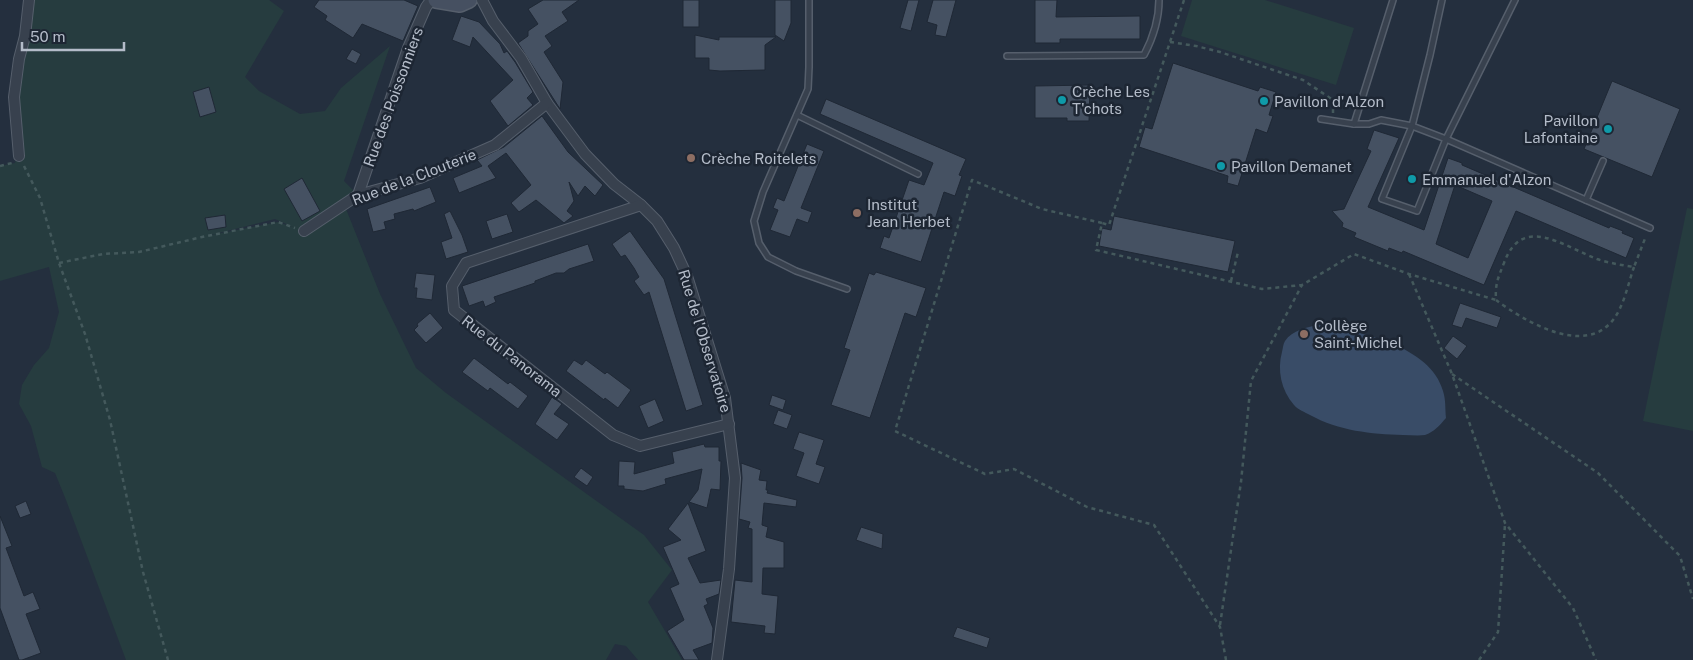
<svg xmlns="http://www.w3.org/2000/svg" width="1693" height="660" viewBox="0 0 1693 660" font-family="'Public Sans',sans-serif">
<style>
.green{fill:#263c3f;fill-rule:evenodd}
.water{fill:#394c67}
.building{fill:#455162;stroke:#1f2835;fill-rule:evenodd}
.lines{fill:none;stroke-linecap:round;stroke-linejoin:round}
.service-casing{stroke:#565f6c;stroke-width:8}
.minor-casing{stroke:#565f6c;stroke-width:12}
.secondary-casing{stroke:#565f6c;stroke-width:18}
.path{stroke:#44595c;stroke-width:2.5;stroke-dasharray:4 4;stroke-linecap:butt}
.service{stroke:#38414e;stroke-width:5}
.minor{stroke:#38414e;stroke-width:10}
.secondary{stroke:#465061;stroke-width:15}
.culture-dot{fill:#0f9aa8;stroke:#1d2633;stroke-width:2}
.education-dot{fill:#8d6e63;stroke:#1d2633;stroke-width:2}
.labels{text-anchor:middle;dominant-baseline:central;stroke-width:5;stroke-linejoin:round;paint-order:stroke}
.poi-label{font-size:15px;fill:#b4bcc9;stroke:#1d2633;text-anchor:start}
.street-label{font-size:15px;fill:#b4bcc9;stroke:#1d2633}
</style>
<rect width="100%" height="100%" fill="#242f3e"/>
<g class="green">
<path d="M 30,0 L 269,0 L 284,11 L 245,77 L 259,91 L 300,114 L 325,111 L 341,88 L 390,46 L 344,181 L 358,195 L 344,204 L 380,294 L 416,368 L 446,393 L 644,535 L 672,570 L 648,602 L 682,660 L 638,660 L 626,646 L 615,644 L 606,660 L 126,660 L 66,500 L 55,473 L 42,467 L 31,426 L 19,404 L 22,385 L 34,365 L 49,348 L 59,312 L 49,267 L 0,281 L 0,166 L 15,163 L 18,150 L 16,114 ZM 275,219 L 293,227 L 278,222 L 211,235 Z"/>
<path d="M 1192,0 L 1265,0 L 1354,28 L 1336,85 L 1181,36 Z"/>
<path d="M 1687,208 L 1693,209 L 1693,431 L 1643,421 Z"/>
</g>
<path class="water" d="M 1319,325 C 1359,331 1431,346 1443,391 C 1446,400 1445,409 1446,418 C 1440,425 1434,432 1425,435 C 1418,436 1410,435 1403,435 C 1371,434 1339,431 1310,415 C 1305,412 1298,410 1294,405 C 1281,390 1277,370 1282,352 C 1283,348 1283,344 1285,341 C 1292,330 1308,327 1319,325 Z"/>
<g class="building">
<path d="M 319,0 L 404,0 L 418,6 L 403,41 L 362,24 L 353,38 L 325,20 L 327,16 L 314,7 Z"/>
<path d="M 543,0 L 579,0 L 562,12 L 568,21 L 545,36 L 552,46 L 544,52 L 563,82 L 560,109 L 518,43 L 528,36 L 528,31 L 538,24 L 528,9 Z"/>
<rect x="683" y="0" width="16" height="27"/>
<path d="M 775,0 L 791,0 L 791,23 L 784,41 L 775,35 Z"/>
<path d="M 908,0 L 919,0 L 911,31 L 900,28 Z"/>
<path d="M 933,0 L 956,0 L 946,37 L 935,35 L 937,25 L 927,22 Z"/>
<path d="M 1035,0 L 1057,0 L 1056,17 L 1140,16 L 1140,39 L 1060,39 L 1060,43 L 1035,43 Z"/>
<path d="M 461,16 L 479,22 L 500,44 L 504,53 L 507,51 L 515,62 L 533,92 L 527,98 L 533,105 L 508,126 L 490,101 L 513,80 L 473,37 L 470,47 L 452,40 Z"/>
<path d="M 695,35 L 719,40 L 719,37 L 776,37 L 765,45 L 765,70 L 720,71 L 709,70 L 709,58 L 695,58 Z"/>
<path d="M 352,49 L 361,54 L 356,64 L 346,59 Z"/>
<path d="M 1173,63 L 1258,91 L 1260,87 L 1276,92 L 1269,115 L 1273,116 L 1267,133 L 1256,129 L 1238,186 L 1227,183 L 1228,176 L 1139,147 L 1145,127 L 1152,129 Z"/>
<path d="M 1612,81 L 1680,109 L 1652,177 L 1584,149 Z"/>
<path d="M 1090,85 L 1089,121 L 1067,121 L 1067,118 L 1035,118 L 1035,86 Z"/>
<path d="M 209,87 L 216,112 L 200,117 L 193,92 Z"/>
<path d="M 826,99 L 966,159 L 959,175 L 962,176 L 955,196 L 944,192 L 921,262 L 880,248 L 884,236 L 889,238 L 909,180 L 924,185 L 933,163 L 820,114 Z"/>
<path d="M 542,116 L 568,152 L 603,185 L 595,196 L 585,186 L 578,196 L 569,182 L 574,201 L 567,211 L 573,216 L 564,223 L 536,200 L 519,212 L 511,203 L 531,185 L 506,153 L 488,166 L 496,178 L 459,193 L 453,178 L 482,166 L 477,160 L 504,147 Z"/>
<path d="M 1374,130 L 1399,138 L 1368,207 L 1424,230 L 1448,158 L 1462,163 L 1462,165 L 1609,228 L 1610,226 L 1623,231 L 1622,233 L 1634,238 L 1626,258 L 1516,211 L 1484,285 L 1403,251 L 1402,253 L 1389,248 L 1388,251 L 1354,237 L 1356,233 L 1342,227 L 1343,223 L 1332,211 L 1344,209 L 1371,151 L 1367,149 ZM 1455,185 L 1492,201 L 1468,258 L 1436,244 Z"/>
<path d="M 807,144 L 824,151 L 801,208 L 812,212 L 808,223 L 797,219 L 790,237 L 770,230 L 778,210 L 773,208 L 777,198 L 784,201 Z"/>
<path d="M 302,178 L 320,211 L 302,221 L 284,189 Z"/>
<path d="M 430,187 L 436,202 L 414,211 L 413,209 L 394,214 L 395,219 L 384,222 L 386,229 L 373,232 L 367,209 Z"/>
<path d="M 450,211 L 462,235 L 468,252 L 446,259 L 441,242 L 452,238 L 444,214 Z"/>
<path d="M 507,214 L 513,232 L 492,239 L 486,221 Z"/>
<path d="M 225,215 L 226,227 L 208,230 L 205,218 Z"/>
<path d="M 1114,216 L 1235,241 L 1228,272 L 1099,246 L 1102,228 L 1111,230 Z"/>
<path d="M 630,231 L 664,279 L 703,405 L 686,411 L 649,292 L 644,295 L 634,281 L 639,277 L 634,268 L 625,255 L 621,257 L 612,244 Z"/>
<path d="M 588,244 L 594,261 L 569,269 L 564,273 L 556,273 L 535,281 L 535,283 L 494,297 L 496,302 L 485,307 L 483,301 L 469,306 L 462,286 Z"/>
<path d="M 876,272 L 926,288 L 916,317 L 905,313 L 870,418 L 831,405 L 850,350 L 844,348 L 869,273 L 874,275 Z"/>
<path d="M 416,273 L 435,275 L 432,300 L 416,298 L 417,288 L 414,288 Z"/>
<path d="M 1460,303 L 1501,317 L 1497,328 L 1466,318 L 1462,328 L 1452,325 Z"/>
<path d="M 430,313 L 443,328 L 426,343 L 414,330 L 418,326 L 417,324 Z"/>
<path d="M 1453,336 L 1467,346 L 1457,359 L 1444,348 Z"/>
<path d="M 474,358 L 508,384 L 510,382 L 528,396 L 518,409 L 490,388 L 488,391 L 462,372 Z"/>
<path d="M 574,360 L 582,365 L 586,360 L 605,374 L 607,372 L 631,390 L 618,408 L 605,398 L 604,400 L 566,371 Z"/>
<path d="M 772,395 L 786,400 L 783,410 L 769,405 Z"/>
<path d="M 552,397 L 562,404 L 554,414 L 569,424 L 557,440 L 535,424 Z"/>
<path d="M 655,399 L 664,421 L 648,428 L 639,406 Z"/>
<path d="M 778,410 L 792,415 L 787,429 L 773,424 Z"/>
<path d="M 799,432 L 824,440 L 816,464 L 825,467 L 819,484 L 796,476 L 804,453 L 793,449 Z"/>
<path d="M 704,444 L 705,447 L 719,447 L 719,461 L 721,461 L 720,490 L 711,489 L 707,508 L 689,502 L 698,490 L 702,469 L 665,479 L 666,484 L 643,491 L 624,489 L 624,486 L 618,486 L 619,461 L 635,462 L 634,474 L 674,463 L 672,452 Z"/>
<path d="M 741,463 L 761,470 L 759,480 L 767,481 L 766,490 L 768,490 L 767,493 L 797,500 L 796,507 L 764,503 L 762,525 L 768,527 L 766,537 L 784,542 L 784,568 L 763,568 L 762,594 L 778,596 L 775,634 L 764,633 L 765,626 L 731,622 L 735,580 L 752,582 L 752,529 L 748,528 L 750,522 L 739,519 L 742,478 Z"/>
<path d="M 581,468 L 593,477 L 587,486 L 574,477 Z"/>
<path d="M 26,501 L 31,514 L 20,518 L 15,506 Z"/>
<path d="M 688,503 L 706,551 L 688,558 L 700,583 L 721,580 L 719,594 L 706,599 L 708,604 L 704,606 L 713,628 L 712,643 L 693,650 L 699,660 L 684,660 L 667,631 L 684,620 L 670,588 L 679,584 L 663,547 L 681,540 L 668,529 Z"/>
<path d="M 0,516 L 12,546 L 6,548 L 24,596 L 33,592 L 40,609 L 26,614 L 41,653 L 22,660 L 19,660 L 0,608 Z"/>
<path d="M 861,527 L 883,534 L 882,549 L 856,540 Z"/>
<path d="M 957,627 L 990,638 L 987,648 L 953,637 Z"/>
</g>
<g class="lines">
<defs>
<g id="service">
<path d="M 809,0 L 809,67 L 808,89 L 763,192 L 754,221 L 759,243 L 768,257 L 796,271 L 847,289"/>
<path d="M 1442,0 L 1430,55 L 1412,126 L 1446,139 L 1515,0"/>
<path d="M 1007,56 L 1144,55 C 1153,38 1159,19 1159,0"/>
<path d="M 797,115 L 918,174"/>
<path d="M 1321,119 L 1354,124 L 1369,124 L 1381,120 L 1412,126 L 1382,199 L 1417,211 L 1446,139 L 1650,228"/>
<path d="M 1354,124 L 1393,0"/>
<path d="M 1586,200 L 1603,161"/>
</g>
<g id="minor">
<path d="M 482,0 L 493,21 L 521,58 L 547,103 L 585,154 L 614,184 L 641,205 L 657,221 L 674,248 L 687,276 L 725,398 L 735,478 L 729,569 L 717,660"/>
<path d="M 19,156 L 14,97 L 19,59 L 25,36 L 29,0"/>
<path d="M 358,195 L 408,48 L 426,7 L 431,0"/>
<path d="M 641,205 L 466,263 L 452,286 L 454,310 L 613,435 L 640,446 L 729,424"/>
<path d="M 304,231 L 358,195 L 420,178 L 495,145 L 547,103"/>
</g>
<path id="secondary" d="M 436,0 L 460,4 L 469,0"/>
</defs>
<use href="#service" class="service-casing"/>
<use href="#minor" class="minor-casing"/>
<use href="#secondary" class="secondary-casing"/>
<g class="path">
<path d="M 1184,0 L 1109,225 L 1102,223 L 1096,250 L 1262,289 L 1302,285 L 1354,254 L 1409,274 L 1496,300"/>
<path d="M 1170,42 L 1196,46 L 1220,52 L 1303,80 L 1333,100 L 1333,113"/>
<path d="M 0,166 L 12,163"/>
<path d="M 24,166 L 40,198 L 59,263 L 85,334 L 110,420 L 143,572 L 168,660"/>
<path d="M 1102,223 L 1042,209 L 972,180 L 895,431 L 985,474 L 1014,469 L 1087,507 L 1154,525 L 1220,627 L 1226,660"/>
<path d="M 59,263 L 103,254 L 139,252 L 202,237 L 278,222 L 295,228"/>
<path d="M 1634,267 C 1628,284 1624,306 1613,320 C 1584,357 1524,321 1496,300 C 1495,284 1498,278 1504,263 C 1522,213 1565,247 1597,259 C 1609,263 1621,265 1634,267 L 1646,236"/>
<path d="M 1409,274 L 1452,374 L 1505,523 L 1573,608 L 1596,660"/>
<path d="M 1231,281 L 1238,252"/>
<path d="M 1452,374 L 1598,473 L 1680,556 L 1693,599"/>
<path d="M 1220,625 L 1241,482 L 1251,381 L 1302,285"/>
<path d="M 1479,660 L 1498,632 L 1505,524"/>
</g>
<use href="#service" class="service"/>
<use href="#minor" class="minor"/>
<use href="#secondary" class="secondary"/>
</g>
<g class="culture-dot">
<circle cx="1062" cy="100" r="5"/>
<circle cx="1264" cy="101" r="5"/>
<circle cx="1608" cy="129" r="5"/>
<circle cx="1221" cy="166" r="5"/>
<circle cx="1412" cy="179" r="5"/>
</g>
<g class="education-dot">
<circle cx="691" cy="158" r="5"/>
<circle cx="857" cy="213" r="5"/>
<circle cx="1304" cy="334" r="5"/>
</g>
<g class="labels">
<g class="poi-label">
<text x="1072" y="91">Crèche Les<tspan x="1072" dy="17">T'chots</tspan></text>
<text x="1274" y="101">Pavillon d'Alzon</text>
<text x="1598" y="120" text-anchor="end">Pavillon<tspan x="1598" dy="17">Lafontaine</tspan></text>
<text x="701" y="158">Crèche Roitelets</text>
<text x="1231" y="166">Pavillon Demanet</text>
<text x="1422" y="179">Emmanuel d'Alzon</text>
<text x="867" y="204">Institut<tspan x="867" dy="17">Jean Herbet</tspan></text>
<text x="1314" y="325">Collège<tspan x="1314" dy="17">Saint-Michel</tspan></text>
</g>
<g class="street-label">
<text transform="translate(393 97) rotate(-70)">Rue des Poissonniers</text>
<text transform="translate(414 177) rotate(-21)">Rue de la Clouterie</text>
<text transform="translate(705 341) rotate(73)">Rue de l'Observatoire</text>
<text transform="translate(512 356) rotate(38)">Rue du Panorama</text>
</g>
</g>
<path d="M22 42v8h102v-8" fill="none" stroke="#b4bcc9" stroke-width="2.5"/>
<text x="30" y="42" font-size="15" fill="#b4bcc9" stroke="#1d2633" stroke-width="4" paint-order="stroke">50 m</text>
</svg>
